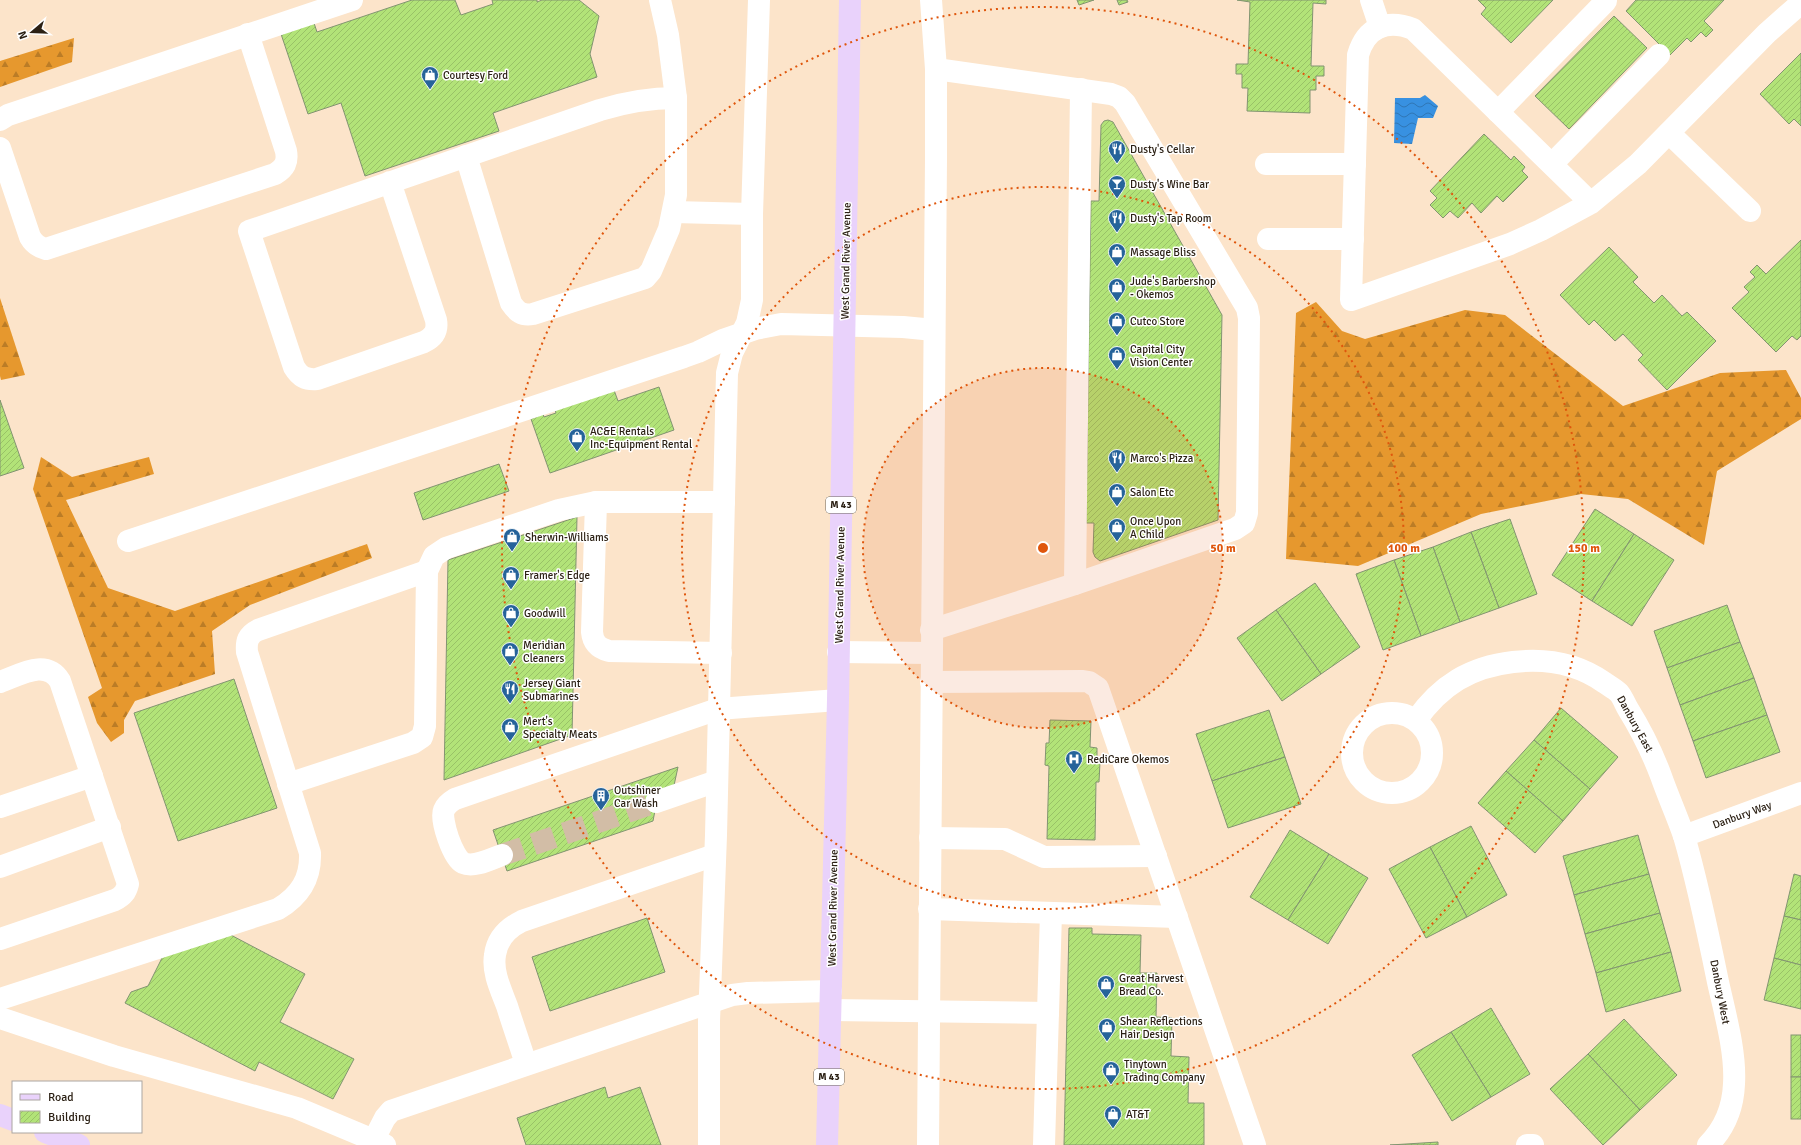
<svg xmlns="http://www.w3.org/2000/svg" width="1801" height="1145" viewBox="0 0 1801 1145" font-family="Signika,sans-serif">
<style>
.forest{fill:url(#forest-firs)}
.water{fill:url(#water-waves)}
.building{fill:url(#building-hatch);stroke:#829471}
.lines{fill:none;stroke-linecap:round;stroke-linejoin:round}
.minor-tunnel{stroke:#d2bda6;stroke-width:22;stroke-dasharray:22 11;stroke-linecap:butt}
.minor{stroke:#fff;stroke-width:22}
.major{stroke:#e9d2fb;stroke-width:22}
.ring{fill:none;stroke:#df560c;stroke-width:2;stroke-dasharray:2 4}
.labels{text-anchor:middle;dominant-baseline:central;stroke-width:3;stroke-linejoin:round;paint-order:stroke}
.shield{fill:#fff;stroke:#6b645b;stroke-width:1}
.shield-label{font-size:10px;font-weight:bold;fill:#2c2115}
.poi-label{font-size:11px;fill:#2c2115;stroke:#fff;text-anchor:start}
.street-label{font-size:11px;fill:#2c2115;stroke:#fff}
.centre{fill:#df560c;stroke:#fff;stroke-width:2}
.ring-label{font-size:12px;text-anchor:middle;font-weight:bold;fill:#df560c;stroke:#fff;stroke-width:3;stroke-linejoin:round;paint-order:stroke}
</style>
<defs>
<pattern id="forest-firs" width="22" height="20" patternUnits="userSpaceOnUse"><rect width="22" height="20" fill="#e6982e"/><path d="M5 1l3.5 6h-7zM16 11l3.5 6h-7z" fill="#bb7c26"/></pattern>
<pattern id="water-waves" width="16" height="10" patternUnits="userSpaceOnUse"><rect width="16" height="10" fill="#3891e1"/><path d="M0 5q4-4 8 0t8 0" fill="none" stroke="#2f76b5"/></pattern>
<pattern id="building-hatch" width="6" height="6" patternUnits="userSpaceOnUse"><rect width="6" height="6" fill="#b2e378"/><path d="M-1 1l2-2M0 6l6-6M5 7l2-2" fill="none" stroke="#99c267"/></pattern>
</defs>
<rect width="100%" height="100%" fill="#fce4ca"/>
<g class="forest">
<path d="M 74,38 L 72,62 L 0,87 L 0,61 Z"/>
<path d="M 0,298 L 25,375 L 1,380 L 0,376 Z"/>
<path d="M 1316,302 L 1342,331 L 1365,339 L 1465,310 L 1505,315 L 1623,406 L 1720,373 L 1786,370 L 1801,398 L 1801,419 L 1717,471 L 1704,545 L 1628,499 L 1581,494 L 1481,514 L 1358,566 L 1286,559 L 1296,313 Z"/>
<path d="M 41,457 L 72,477 L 149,457 L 154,474 L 66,500 L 108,588 L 175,611 L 367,544 L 372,558 L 250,605 L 212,631 L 215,674 L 135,701 L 124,720 L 124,733 L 111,742 L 97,723 L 88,697 L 102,688 L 33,489 Z"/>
</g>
<path class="water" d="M 1425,95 L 1438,106 L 1433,118 L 1418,118 L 1412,144 L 1394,143 L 1395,98 L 1420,98 Z"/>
<g class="building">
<path d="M 412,0 L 455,0 L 461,15 L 493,4 L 492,0 L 537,0 L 537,2 L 542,0 L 579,0 L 599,16 L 590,54 L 597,77 L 493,113 L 499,131 L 365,176 L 341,103 L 308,114 L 281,34 L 314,23 L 317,32 Z"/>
<path d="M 1077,0 L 1094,0 L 1079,5 Z"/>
<path d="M 1117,0 L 1127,0 L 1128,2 L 1119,5 Z"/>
<path d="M 1237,0 L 1326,0 L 1326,4 L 1313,3 L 1311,66 L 1324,66 L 1324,76 L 1316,76 L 1316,90 L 1310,90 L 1310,113 L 1247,111 L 1248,88 L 1242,88 L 1242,74 L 1236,74 L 1236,64 L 1248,64 L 1250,2 Z"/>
<path d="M 1478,0 L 1553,0 L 1511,43 L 1481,14 L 1486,8 Z"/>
<path d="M 1636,0 L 1724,0 L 1704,21 L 1713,30 L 1706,37 L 1701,32 L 1691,42 L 1687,38 L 1670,55 L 1626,11 Z"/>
<path d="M 1614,16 L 1647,48 L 1569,129 L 1535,96 Z"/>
<path d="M 1801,53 L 1801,126 L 1794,119 L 1789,124 L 1760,94 Z"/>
<path d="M 1108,120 L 1113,122 L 1222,315 L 1218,520 L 1100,561 L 1095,557 L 1093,552 L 1094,523 L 1086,523 L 1091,201 L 1099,201 L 1101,125 L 1104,121 Z"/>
<path d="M 1484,134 L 1511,160 L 1514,156 L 1525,167 L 1522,171 L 1528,177 L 1503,202 L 1497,196 L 1481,213 L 1472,203 L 1458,218 L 1450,211 L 1443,218 L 1430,205 L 1437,198 L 1430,191 Z"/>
<path d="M 1801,240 L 1801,336 L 1797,340 L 1792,336 L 1776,352 L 1732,308 L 1749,292 L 1744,287 L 1755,277 L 1750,272 L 1757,265 L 1766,274 Z"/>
<path d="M 1609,247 L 1638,277 L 1633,282 L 1654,303 L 1662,295 L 1682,316 L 1687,312 L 1716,341 L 1667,390 L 1638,360 L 1643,355 L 1623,334 L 1615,341 L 1594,320 L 1589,325 L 1560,295 Z"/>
<path d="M 659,387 L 674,430 L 550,473 L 531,419 L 543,414 L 544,417 L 556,413 L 555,410 L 614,390 L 618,401 Z"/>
<path d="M 0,400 L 24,468 L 0,476 Z"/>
<path d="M 499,464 L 509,491 L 423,520 L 414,493 Z"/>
<path d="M 1595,509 L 1634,534 L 1592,601 L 1552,575 Z"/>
<path d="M 577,517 L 572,735 L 444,780 L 448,560 Z"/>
<path d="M 1510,519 L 1537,594 L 1499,608 L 1471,532 Z"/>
<path d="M 1471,532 L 1499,608 L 1460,622 L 1433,547 Z"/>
<path d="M 1634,534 L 1674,560 L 1632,626 L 1592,601 Z"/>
<path d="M 1433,547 L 1460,622 L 1421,636 L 1394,560 Z"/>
<path d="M 1394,560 L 1421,636 L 1383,650 L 1356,574 Z"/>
<path d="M 1315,583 L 1360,647 L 1321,674 L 1276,610 Z"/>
<path d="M 1727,605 L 1740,642 L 1667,668 L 1654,631 Z"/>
<path d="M 1276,610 L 1321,674 L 1282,701 L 1237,638 Z"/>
<path d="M 1740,642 L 1754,678 L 1680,705 L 1667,668 Z"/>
<path d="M 1754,678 L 1767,715 L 1693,741 L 1680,705 Z"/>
<path d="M 234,679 L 277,808 L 178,841 L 134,713 Z"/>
<path d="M 1561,708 L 1618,757 L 1590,789 L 1534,740 Z"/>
<path d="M 1269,710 L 1285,757 L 1212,781 L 1196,734 Z"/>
<path d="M 1767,715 L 1780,752 L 1706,778 L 1693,741 Z"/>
<path d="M 1050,720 L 1091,721 L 1090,747 L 1097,748 L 1097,762 L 1100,762 L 1099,782 L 1096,782 L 1095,840 L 1047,839 L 1049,766 L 1045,765 L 1046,743 L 1049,743 Z"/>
<path d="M 1534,740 L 1590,789 L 1563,821 L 1506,771 Z"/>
<path d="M 1285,757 L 1301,804 L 1228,828 L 1212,781 Z"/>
<path d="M 678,767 L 673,790 L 658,795 L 653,821 L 507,871 L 493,830 Z"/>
<path d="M 1506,771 L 1563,821 L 1535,853 L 1478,803 Z"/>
<path d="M 1471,826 L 1507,895 L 1467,917 L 1430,847 Z"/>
<path d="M 1290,830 L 1329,854 L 1288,920 L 1250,897 Z"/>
<path d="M 1638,835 L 1649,874 L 1574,895 L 1563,856 Z"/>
<path d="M 1430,847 L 1467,917 L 1426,938 L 1389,869 Z"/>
<path d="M 1329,854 L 1368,878 L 1328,944 L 1288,920 Z"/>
<path d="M 1649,874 L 1660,913 L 1585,934 L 1574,895 Z"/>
<path d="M 1794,874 L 1801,876 L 1801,920 L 1784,916 Z"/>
<path d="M 1660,913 L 1671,952 L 1596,973 L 1585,934 Z"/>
<path d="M 1784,916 L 1801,920 L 1801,965 L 1774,958 Z"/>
<path d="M 647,918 L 665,972 L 550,1011 L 532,957 Z"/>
<path d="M 1069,928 L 1092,928 L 1092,934 L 1141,935 L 1140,973 L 1157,973 L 1156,1017 L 1172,1018 L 1171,1056 L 1189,1057 L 1188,1103 L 1204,1103 L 1204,1145 L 1064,1145 Z"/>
<path d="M 227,933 L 305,974 L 280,1022 L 354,1059 L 333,1099 L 259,1062 L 255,1071 L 125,1003 L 131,992 L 148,986 L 165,952 Z"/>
<path d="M 1671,952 L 1681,991 L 1606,1012 L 1596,973 Z"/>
<path d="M 1774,958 L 1801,965 L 1801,1009 L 1764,1000 Z"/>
<path d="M 1491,1008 L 1530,1074 L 1491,1097 L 1451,1032 Z"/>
<path d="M 1624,1019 L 1677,1075 L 1640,1110 L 1588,1054 Z"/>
<path d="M 1451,1032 L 1491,1097 L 1452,1121 L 1412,1055 Z"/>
<rect x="1791" y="1035" width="10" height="42"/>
<path d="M 1588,1054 L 1640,1110 L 1603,1145 L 1550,1089 Z"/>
<rect x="1791" y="1077" width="10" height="42"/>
<path d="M 605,1087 L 608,1098 L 640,1087 L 661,1145 L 526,1145 L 517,1118 Z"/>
<path d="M 1438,1142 L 1438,1145 L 1390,1145 Z"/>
</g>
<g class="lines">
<path class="minor-tunnel" d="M 502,855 L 656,802"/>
<g class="minor">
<path d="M 1371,0 L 1380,27"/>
<path d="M 1498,112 L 1606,1"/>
<path d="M 0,120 L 8,115 L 352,0"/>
<path d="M 1669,133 L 1750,211"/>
<path d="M 0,148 L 30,237 C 34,244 38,247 46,249 L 275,174 C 285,168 288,162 286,151 L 248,34"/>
<path d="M 466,156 L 511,303 C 517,312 522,316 533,314 L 645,278 L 651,271 L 669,229 L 676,195 L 676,98 L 668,35 L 660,0"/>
<path d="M 1266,164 L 1355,164"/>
<path d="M 1552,164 L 1659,55"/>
<path d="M 390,182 L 436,320 C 438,331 434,337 424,342 L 317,379 C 306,380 300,377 294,367 L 249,231 L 600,110 C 626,102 649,98 676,98"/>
<path d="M 1591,203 L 1413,29 C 1387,19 1366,27 1358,55 L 1351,300 L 1510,244 L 1541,230 L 1591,203 L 1638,164 L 1767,33 L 1801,3"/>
<path d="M 674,212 L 752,214"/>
<path d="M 1268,239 L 1353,239"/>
<path d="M 128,541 L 684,357 L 698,352 L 723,340 L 755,329 L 781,324 L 903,327 L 934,330"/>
<path d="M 1075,584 L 1081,89"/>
<path d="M 931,630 L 1075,584 L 1235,529 L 1244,523 L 1247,513 L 1249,318 L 1247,308 L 1125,103 L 1119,97 L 1111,94 L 936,69"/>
<path d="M 838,652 L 931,653"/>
<path d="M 721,653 L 609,651 C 598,648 593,643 592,632 L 596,502 L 724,502"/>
<path d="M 0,682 C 20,675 46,658 60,681 L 128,884 C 126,892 123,896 115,900 L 0,939"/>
<path d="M 931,682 L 1083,681 L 1089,682 L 1098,688 L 1255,1145"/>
<circle cx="1392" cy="753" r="40"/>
<path d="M 1416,720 C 1441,685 1470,667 1513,662 C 1546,658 1577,663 1605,683 C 1609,686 1615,689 1619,693 C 1623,698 1625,704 1628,709 C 1641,730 1652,752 1661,776 C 1668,796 1677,816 1684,836 C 1698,884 1708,933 1718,982 C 1725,1014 1736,1052 1734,1084 C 1733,1108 1725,1128 1708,1145"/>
<path d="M 288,784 L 413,743 L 422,737 L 425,726 L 427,571 L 434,556 L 446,548 L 559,510 L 596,502"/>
<path d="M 656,802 L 717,781"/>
<path d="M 0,807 L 92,776"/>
<path d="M 1684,836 L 1801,793"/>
<path d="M 930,838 L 1005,839 L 1044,857 L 1156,856"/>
<path d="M 502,855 C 491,859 474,868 463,863 C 453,858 440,820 444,810 C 446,805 450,802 455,799 L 718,709 L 838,700"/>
<path d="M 0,867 L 110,827"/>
<path d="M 929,909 L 1177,917"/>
<path d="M 0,999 L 278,909 C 300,896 311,879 310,853 L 247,652 C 246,641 248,635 258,630 L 427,571"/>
<path d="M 831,1010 L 1048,1013"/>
<path d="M 0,1018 L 114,1056 L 297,1108 L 385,1145"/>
<path d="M 526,1064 C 520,1045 513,1025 507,1006 C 501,990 492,972 495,955 C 497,939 508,928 522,921 L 715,855"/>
<path d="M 371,1145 L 385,1118 L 391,1111 L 732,995 L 748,993 L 831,991"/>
<path d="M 709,1145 L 709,1021 L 716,835 L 727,373 L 732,353 L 747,323 L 752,300 L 752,214 L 759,0"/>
<path d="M 928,1145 L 936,159 L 936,69 L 931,0"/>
<path d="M 1044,1145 L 1051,913"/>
<path d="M 1527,1145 L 1533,1145"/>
</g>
<g class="major">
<path d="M 0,1115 L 13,1120"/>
<path d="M 45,1132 L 79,1145"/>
<path d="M 827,1145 L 838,700 L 850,0"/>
</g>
</g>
<circle cx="1043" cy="548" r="180" fill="#df560c" fill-opacity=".12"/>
<g class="ring">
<circle cx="1043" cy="548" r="180"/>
<circle cx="1043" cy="548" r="361"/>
<circle cx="1043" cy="548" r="541"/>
</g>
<defs>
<symbol id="shop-pin" viewBox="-11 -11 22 30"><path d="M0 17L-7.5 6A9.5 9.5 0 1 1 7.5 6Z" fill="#26639a" stroke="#fff"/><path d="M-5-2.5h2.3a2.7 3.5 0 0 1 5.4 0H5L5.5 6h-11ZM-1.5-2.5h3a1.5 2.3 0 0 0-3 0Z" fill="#fff"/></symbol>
<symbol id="restaurant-pin" viewBox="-11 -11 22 30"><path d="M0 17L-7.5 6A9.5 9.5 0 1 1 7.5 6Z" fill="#26639a" stroke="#fff"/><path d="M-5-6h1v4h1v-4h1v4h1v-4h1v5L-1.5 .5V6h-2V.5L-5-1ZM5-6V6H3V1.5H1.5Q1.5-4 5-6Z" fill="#fff"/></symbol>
<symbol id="bar-pin" viewBox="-11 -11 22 30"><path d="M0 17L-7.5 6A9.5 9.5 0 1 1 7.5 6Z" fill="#26639a" stroke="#fff"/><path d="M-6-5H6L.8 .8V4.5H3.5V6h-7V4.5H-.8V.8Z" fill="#fff"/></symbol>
<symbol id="hospital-pin" viewBox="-11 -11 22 30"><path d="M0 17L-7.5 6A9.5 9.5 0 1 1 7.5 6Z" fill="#26639a" stroke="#fff"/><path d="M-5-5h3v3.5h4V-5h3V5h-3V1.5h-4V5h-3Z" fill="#fff"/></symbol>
<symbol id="building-pin" viewBox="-11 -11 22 30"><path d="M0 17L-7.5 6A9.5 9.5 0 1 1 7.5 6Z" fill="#26639a" stroke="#fff"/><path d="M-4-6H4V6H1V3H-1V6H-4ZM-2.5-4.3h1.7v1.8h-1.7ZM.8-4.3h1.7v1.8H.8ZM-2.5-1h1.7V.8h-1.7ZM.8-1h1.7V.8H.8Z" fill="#fff"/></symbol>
</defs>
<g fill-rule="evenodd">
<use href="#shop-pin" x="420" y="65" width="20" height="27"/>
<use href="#restaurant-pin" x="1107" y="139" width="20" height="27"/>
<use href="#bar-pin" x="1107" y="174" width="20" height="27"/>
<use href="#restaurant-pin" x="1107" y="208" width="20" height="27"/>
<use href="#shop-pin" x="1107" y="242" width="20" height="27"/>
<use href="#shop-pin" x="1107" y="277" width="20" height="27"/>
<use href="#shop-pin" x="1107" y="311" width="20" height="27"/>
<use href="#shop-pin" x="1107" y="345" width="20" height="27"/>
<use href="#shop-pin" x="567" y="427" width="20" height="27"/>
<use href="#restaurant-pin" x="1107" y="448" width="20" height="27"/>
<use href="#shop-pin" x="1107" y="482" width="20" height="27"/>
<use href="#shop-pin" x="1107" y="517" width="20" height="27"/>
<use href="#shop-pin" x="502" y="527" width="20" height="27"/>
<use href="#shop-pin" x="501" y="565" width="20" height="27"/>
<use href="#shop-pin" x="501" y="603" width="20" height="27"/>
<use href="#shop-pin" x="500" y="641" width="20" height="27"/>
<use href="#restaurant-pin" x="500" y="679" width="20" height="27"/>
<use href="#shop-pin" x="500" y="717" width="20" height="27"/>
<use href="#hospital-pin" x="1064" y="749" width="20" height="27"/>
<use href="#building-pin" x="591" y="786" width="20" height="27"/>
<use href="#shop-pin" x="1096" y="974" width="20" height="27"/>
<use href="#shop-pin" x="1097" y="1017" width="20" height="27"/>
<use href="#shop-pin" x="1101" y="1060" width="20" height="27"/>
<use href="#shop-pin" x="1103" y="1104" width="20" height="27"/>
</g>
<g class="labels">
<g class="shield">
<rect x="826" y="497" width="30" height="16" rx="3"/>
<rect x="814" y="1069" width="30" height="16" rx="3"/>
</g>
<g class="shield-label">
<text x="841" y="505">M 43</text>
<text x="829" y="1077">M 43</text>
</g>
<g class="poi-label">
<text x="443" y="75">Courtesy Ford</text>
<text x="1130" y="149">Dusty's Cellar</text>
<text x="1130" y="184">Dusty's Wine Bar</text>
<text x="1130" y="218">Dusty's Tap Room</text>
<text x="1130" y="252">Massage Bliss</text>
<text x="1130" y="281">Jude's Barbershop<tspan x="1130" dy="13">- Okemos</tspan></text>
<text x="1130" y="321">Cutco Store</text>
<text x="1130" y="349">Capital City<tspan x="1130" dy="13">Vision Center</tspan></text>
<text x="590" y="431">AC&amp;E Rentals<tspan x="590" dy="13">Inc-Equipment Rental</tspan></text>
<text x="1130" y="458">Marco's Pizza</text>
<text x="1130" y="492">Salon Etc</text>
<text x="1130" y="521">Once Upon<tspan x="1130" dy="13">A Child</tspan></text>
<text x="525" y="537">Sherwin-Williams</text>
<text x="524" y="575">Framer's Edge</text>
<text x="524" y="613">Goodwill</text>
<text x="523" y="645">Meridian<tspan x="523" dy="13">Cleaners</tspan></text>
<text x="523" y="683">Jersey Giant<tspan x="523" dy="13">Submarines</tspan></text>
<text x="523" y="721">Mert's<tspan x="523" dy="13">Specialty Meats</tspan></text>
<text x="1087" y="759">RediCare Okemos</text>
<text x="614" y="790">Outshiner<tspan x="614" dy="13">Car Wash</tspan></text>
<text x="1119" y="978">Great Harvest<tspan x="1119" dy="13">Bread Co.</tspan></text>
<text x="1120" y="1021">Shear Reflections<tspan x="1120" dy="13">Hair Design</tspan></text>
<text x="1124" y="1064">Tinytown<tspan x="1124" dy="13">Trading Company</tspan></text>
<text x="1126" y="1114">AT&amp;T</text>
</g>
<g class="street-label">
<text transform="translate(846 261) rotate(-89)">West Grand River Avenue</text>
<text transform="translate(840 585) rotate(-89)">West Grand River Avenue</text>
<text transform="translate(1635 724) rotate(61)">Danbury East</text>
<text transform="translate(1742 815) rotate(-20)">Danbury Way</text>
<text transform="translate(833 908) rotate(-89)">West Grand River Avenue</text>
<text transform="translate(1720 992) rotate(79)">Danbury West</text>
</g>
</g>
<circle cx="1043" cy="548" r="6" class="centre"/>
<g class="ring-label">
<text x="1223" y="552">50 m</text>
<text x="1404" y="552">100 m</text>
<text x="1584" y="552">150 m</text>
</g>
<rect x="12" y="1081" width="130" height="52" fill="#ffffff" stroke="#aba6a1"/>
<rect x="20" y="1094" width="20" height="6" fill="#e9d2fb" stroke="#aba6a1"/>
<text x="48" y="1101" font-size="12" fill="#2c2115">Road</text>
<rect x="20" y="1111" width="20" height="12" fill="url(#building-hatch)" stroke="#aba6a1"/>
<text x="48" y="1121" font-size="12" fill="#2c2115">Building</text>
<g transform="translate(32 32) rotate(251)" stroke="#ffffff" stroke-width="3" paint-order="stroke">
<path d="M0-3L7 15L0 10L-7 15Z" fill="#2c2115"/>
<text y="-6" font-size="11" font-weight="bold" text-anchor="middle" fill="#2c2115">N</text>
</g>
</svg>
